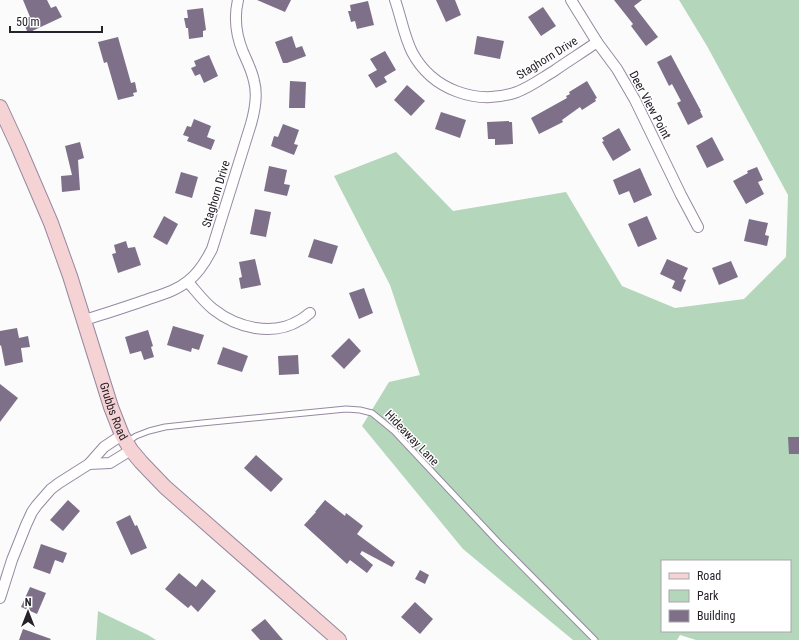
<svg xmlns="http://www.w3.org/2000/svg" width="799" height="640" viewBox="0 0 799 640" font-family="'Roboto Condensed',sans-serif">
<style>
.green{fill:#b4d6bb;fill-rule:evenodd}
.building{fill:#7d7088}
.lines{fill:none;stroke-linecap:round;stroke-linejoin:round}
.lane-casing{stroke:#9689a2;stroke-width:7}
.street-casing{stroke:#9689a2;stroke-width:12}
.secondary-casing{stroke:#9689a2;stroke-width:16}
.lane{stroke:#fff;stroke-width:5}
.street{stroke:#fff;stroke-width:10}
.secondary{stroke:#f5d3d4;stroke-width:14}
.labels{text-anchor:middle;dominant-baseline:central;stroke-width:3;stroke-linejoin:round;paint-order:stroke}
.street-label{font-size:12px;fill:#27212b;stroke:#fff}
</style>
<rect width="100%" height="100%" fill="#fbfbfb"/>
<g class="green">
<path d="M 679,0 L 799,0 L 799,640 L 696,640 L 680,635 L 677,640 L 573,640 L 463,549 L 362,426 L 389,382 L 420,375 L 390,285 L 334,176 L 396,152 L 453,211 L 566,192 L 622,286 L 675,308 L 744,299 L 786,257 L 788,195 L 707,46 ZM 662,561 L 790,561 L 790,631 L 662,631 Z"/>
<path d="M 98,611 L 148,635 L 156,640 L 96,640 Z"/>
</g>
<g class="building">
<path d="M 23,0 L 47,0 L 51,8 L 56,6 L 62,17 L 28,33 L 22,20 L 30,17 Z"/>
<path d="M 257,0 L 291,0 L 285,12 Z"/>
<path d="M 436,0 L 455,0 L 461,15 L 446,22 Z"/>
<path d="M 614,0 L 642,0 L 634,6 L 658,37 L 646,46 L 631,26 L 633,24 Z"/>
<path d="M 368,1 L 374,25 L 357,29 L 355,21 L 351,22 L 348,11 L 351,11 L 350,5 Z"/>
<path d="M 543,7 L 556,26 L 541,36 L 528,17 Z"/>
<path d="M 203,8 L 206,30 L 203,31 L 203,37 L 189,39 L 188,28 L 186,28 L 184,18 L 188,18 L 187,10 Z"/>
<path d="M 292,36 L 296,48 L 302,46 L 306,56 L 287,63 L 283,63 L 275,42 Z"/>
<path d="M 477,36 L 504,41 L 500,59 L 474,54 Z"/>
<path d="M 118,37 L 131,83 L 135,82 L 137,92 L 133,93 L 134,96 L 118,100 L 107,62 L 104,63 L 98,42 Z"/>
<path d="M 385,51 L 396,70 L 384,77 L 387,82 L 376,88 L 368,75 L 377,70 L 370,59 Z"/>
<path d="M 209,55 L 218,76 L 204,83 L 200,74 L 195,76 L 191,68 L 196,66 L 194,61 Z"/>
<path d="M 671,55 L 701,111 L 700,111 L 703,117 L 688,125 L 677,103 L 681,101 L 672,84 L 669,86 L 657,62 Z"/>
<path d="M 290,81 L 306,82 L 305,108 L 289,108 Z"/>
<path d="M 587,81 L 597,98 L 595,99 L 596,101 L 582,110 L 580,107 L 562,120 L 563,122 L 539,134 L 531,118 L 567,98 L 566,96 L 570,94 L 569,92 Z"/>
<path d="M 407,85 L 425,101 L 411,116 L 394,100 Z"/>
<path d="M 441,112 L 466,120 L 460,138 L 435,129 Z"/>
<path d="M 194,119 L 211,126 L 207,137 L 215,140 L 211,150 L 187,141 L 189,137 L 183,135 L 187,126 L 191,127 Z"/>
<path d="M 509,121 L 509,122 L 512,122 L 513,144 L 495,145 L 495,139 L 488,139 L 487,122 Z"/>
<path d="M 283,124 L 299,130 L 294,144 L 298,145 L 294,155 L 271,146 L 274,136 L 278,137 Z"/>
<path d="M 619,128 L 631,150 L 613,161 L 602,142 L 604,141 L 602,138 Z"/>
<path d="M 712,137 L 724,160 L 707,168 L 696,146 Z"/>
<path d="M 80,142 L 84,158 L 78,160 L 80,190 L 62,192 L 61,176 L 72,175 L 65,146 Z"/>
<path d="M 269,166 L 287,170 L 284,184 L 290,185 L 287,196 L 264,191 Z"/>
<path d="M 757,167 L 763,180 L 758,182 L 764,194 L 746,204 L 733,181 L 748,173 L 747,171 Z"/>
<path d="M 640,168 L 652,195 L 634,203 L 629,191 L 619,195 L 613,180 Z"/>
<path d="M 181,172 L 198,177 L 192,198 L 175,193 Z"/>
<path d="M 255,209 L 271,212 L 266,237 L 250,234 Z"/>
<path d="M 164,216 L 178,224 L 167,245 L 153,237 Z"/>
<path d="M 647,216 L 657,239 L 638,247 L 628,224 Z"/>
<path d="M 749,219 L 768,223 L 765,235 L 769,236 L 767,246 L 744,241 Z"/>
<path d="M 314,239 L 338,246 L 332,264 L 308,257 Z"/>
<path d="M 126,241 L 128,248 L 135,247 L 141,265 L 118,273 L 112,254 L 116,253 L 114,245 Z"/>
<path d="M 255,259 L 261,285 L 241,289 L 239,278 L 242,277 L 239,262 Z"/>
<path d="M 667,259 L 688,268 L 683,279 L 686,280 L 681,292 L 672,288 L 675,281 L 660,274 Z"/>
<path d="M 731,261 L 738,277 L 719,285 L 712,268 Z"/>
<path d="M 364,288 L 373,313 L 359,319 L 349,293 Z"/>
<path d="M 173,326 L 204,335 L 199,350 L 192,348 L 191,352 L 167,345 Z"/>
<path d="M 17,328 L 19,338 L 28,336 L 30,347 L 21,348 L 23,362 L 5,366 L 1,345 L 0,346 L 0,331 Z"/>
<path d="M 148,330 L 153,346 L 151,347 L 154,357 L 144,360 L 141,351 L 130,354 L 125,337 Z"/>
<path d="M 349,338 L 361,351 L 344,369 L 331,356 Z"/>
<path d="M 223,347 L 248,356 L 242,372 L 217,364 Z"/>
<path d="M 298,355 L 299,374 L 279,375 L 278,356 Z"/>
<path d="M 0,384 L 18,398 L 0,422 Z"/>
<path d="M 788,437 L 799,437 L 799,454 L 789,454 Z"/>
<path d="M 256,455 L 283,479 L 271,492 L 244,468 Z"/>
<path d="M 68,500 L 80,511 L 63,531 L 50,520 Z"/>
<path d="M 325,500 L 345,516 L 346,513 L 363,526 L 357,534 L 395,562 L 392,567 L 362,551 L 360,554 L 373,565 L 367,573 L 350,560 L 347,564 L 304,525 L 316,512 L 315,512 Z"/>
<path d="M 130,515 L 135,526 L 137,525 L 147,548 L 131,555 L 116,522 Z"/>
<path d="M 41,544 L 67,553 L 63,563 L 55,560 L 50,574 L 33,568 Z"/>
<path d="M 420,570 L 429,575 L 425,584 L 415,579 Z"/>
<path d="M 179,573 L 196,587 L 202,579 L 216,591 L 198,612 L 191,605 L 188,608 L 165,589 Z"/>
<path d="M 30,587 L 46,593 L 37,614 L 21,607 Z"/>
<path d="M 415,602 L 433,619 L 420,634 L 401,617 Z"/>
<path d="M 265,619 L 283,640 L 260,640 L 251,630 Z"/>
<path d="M 23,629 L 51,639 L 50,640 L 19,640 Z"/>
</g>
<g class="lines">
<defs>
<path id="lane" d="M 127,442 L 136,436 L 149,431 L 165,427 L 202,423 L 346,409 L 360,410 L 372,413 L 394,431 L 499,543 L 595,640"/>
<g id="street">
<path d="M 395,0 C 401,17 404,36 412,52 C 432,90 477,106 517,92 C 530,87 542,78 554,71 C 568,61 583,52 597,42"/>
<path d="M 571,0 L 597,42 L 617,69 L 635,100 L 681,195 L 698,227"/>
<path d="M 188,282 C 196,291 203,301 213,309 C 237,328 273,337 300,320 C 304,318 307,315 310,313"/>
<path d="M 84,320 C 105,314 125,307 146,300 C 160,295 176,291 188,281 C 199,273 206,261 212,249 L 251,124 C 255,110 258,95 254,81 C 252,71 247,61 243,52 C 236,35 234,17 238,0"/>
<path d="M 89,464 L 110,463 L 131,450"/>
<path d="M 0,598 L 12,560 L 26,525 L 32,512 L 37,505 L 51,489 L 59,483 L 89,464 L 104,447 L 122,435"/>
</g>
<g id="secondary">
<path id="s1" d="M 0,107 L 18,146 L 51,223 L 70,276 L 111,407 L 122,435 L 131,450 L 141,462 L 165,487 L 339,640"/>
</g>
</defs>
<use href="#lane" class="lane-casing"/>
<use href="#street" class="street-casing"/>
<use href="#secondary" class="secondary-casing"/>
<use href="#lane" class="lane"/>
<use href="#street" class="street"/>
<use href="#secondary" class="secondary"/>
</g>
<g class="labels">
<g class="street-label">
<text transform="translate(547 58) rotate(-32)">Staghorn Drive</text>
<text transform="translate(650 105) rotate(62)">Deer View Point</text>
<text transform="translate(216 194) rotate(-73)">Staghorn Drive</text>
<text stroke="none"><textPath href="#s1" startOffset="325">Grubbs Road</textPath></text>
<text transform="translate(412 438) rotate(46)">Hideaway Lane</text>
</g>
</g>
<rect x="661" y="560" width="130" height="72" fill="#ffffff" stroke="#a9a6aa"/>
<rect x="669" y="573" width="20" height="6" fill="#f5d3d4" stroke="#a9a6aa"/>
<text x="697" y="580" font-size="12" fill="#27212b">Road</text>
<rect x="669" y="590" width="20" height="12" fill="#b4d6bb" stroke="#a9a6aa"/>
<text x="697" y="600" font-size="12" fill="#27212b">Park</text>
<rect x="669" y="610" width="20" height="12" fill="#7d7088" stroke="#a9a6aa"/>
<text x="697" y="620" font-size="12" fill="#27212b">Building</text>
<g transform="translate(28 612)" stroke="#ffffff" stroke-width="3" paint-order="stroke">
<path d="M0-3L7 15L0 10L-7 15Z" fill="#27212b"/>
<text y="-6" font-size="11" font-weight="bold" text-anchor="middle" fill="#27212b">N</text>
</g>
<path d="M10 26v6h92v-6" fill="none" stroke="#27212b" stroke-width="2"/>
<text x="16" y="26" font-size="12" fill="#27212b" stroke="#ffffff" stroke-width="3" paint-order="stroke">50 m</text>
</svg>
